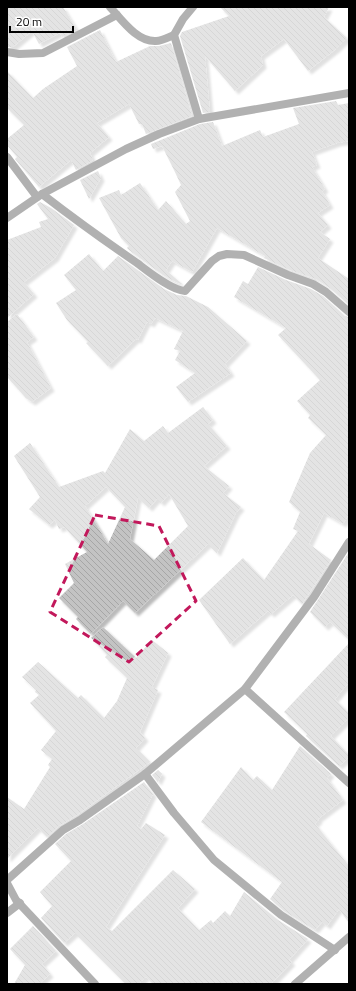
<svg xmlns="http://www.w3.org/2000/svg" width="356" height="991" viewBox="0 0 356 991" font-family="'Titillium Web',sans-serif">
<style>
.building{fill:url(#building-back-hatch);fill-rule:evenodd;filter:url(#shadow)}
.lines{fill:none;stroke-linecap:round;stroke-linejoin:round}
.minor{stroke:#535353;stroke-width:8}
.marked{fill:none;stroke:#c2185b;stroke-width:3;stroke-dasharray:8 5;stroke-linejoin:round}
</style>
<defs>
<pattern id="building-back-hatch" width="6" height="6" patternUnits="userSpaceOnUse"><rect width="6" height="6" fill="#c3c3c3"/><path d="M-1 5l2 2M0 0l6 6M5-1l2 2" fill="none" stroke="#a6a6a6"/></pattern>
<filter id="shadow"><feDropShadow dx="3.5" dy="3.5" stdDeviation="1" flood-color="#0004"/></filter>
</defs>
<rect width="100%" height="100%" fill="#fff"/>
<g class="building">
<path d="M 7,7 L 63,7 L 77,30 L 62,37 L 60,33 L 39,44 L 32,31 L 13,47 L 7,47 Z"/>
<path d="M 220,7 L 329,7 L 324,17 L 347,38 L 336,49 L 308,71 L 284,39 L 261,56 L 263,65 L 235,91 L 205,56 L 210,112 L 203,113 L 180,36 L 182,32 L 229,16 Z"/>
<path d="M 100,30 L 116,62 L 150,46 L 159,46 L 171,43 L 192,116 L 146,134 L 142,124 L 139,124 L 129,104 L 97,123 L 109,137 L 90,153 L 93,160 L 76,170 L 71,160 L 39,187 L 15,159 L 17,157 L 7,145 L 7,139 L 24,125 L 7,108 L 7,71 L 33,98 L 43,89 L 77,66 L 67,47 Z"/>
<path d="M 336,101 L 338,105 L 349,103 L 349,141 L 337,143 L 312,152 L 317,165 L 312,167 L 325,189 L 322,191 L 330,205 L 318,213 L 328,225 L 320,232 L 330,239 L 318,258 L 349,279 L 349,305 L 330,288 L 316,279 L 290,270 L 264,258 L 265,256 L 217,228 L 192,272 L 172,261 L 166,270 L 183,285 L 176,282 L 163,275 L 129,250 L 127,248 L 129,246 L 121,238 L 99,198 L 119,190 L 121,195 L 140,183 L 158,210 L 166,201 L 186,224 L 190,221 L 175,192 L 181,185 L 174,170 L 162,146 L 153,149 L 151,144 L 200,124 L 213,122 L 222,146 L 260,130 L 263,137 L 299,124 L 293,108 Z"/>
<path d="M 98,171 L 101,178 L 89,199 L 80,180 Z"/>
<path d="M 40,202 L 51,208 L 74,225 L 55,258 L 24,282 L 34,294 L 7,318 L 7,240 L 41,227 L 39,222 L 48,219 L 37,204 Z"/>
<path d="M 89,254 L 103,271 L 118,256 L 164,289 L 177,295 L 186,296 L 208,307 L 247,341 L 225,364 L 231,373 L 188,402 L 176,387 L 195,373 L 175,360 L 180,351 L 174,349 L 183,331 L 155,318 L 151,324 L 147,322 L 138,340 L 136,339 L 108,366 L 86,343 L 88,342 L 67,320 L 56,303 L 76,290 L 64,275 Z"/>
<path d="M 258,267 L 286,280 L 311,289 L 323,296 L 345,316 L 349,317 L 349,514 L 343,524 L 324,513 L 309,544 L 331,560 L 302,604 L 293,595 L 271,614 L 268,611 L 230,644 L 199,600 L 243,558 L 264,580 L 298,531 L 293,529 L 300,512 L 289,502 L 310,453 L 326,435 L 308,418 L 310,415 L 297,401 L 320,380 L 278,335 L 286,328 L 234,297 L 243,281 L 248,284 Z"/>
<path d="M 17,314 L 34,337 L 27,342 L 51,388 L 32,402 L 26,398 L 7,377 L 7,322 Z"/>
<path d="M 203,407 L 213,420 L 208,424 L 227,446 L 204,466 L 229,486 L 223,493 L 241,507 L 236,513 L 217,553 L 208,544 L 135,613 L 123,601 L 91,634 L 76,619 L 78,617 L 59,598 L 74,583 L 65,564 L 87,552 L 64,527 L 59,529 L 55,520 L 49,525 L 29,509 L 40,497 L 14,456 L 30,443 L 59,487 L 103,471 L 105,473 L 130,429 L 144,441 L 163,426 L 168,433 ZM 106,487 L 125,507 L 108,544 L 85,506 ZM 169,494 L 188,526 L 154,560 L 130,539 L 138,498 L 149,508 L 157,499 L 161,503 Z"/>
<path d="M 349,552 L 349,640 L 330,622 L 325,627 L 310,612 Z"/>
<path d="M 103,627 L 136,658 L 152,640 L 168,653 L 152,687 L 158,690 L 140,732 L 145,738 L 136,748 L 150,762 L 77,815 L 59,826 L 47,837 L 38,828 L 7,859 L 7,797 L 24,809 L 50,767 L 48,765 L 52,759 L 41,750 L 56,731 L 30,703 L 39,695 L 35,692 L 36,690 L 22,677 L 38,662 L 78,698 L 81,695 L 104,718 L 117,701 L 127,678 L 105,657 L 107,655 L 91,638 Z"/>
<path d="M 349,643 L 349,682 L 335,699 L 349,713 L 349,718 L 331,736 L 349,755 L 349,757 L 339,766 L 306,736 L 307,734 L 284,712 Z"/>
<path d="M 300,746 L 331,774 L 327,778 L 343,800 L 318,819 L 319,820 L 315,824 L 349,866 L 349,923 L 339,909 L 327,926 L 322,922 L 315,930 L 284,911 L 270,899 L 282,882 L 201,822 L 241,767 L 253,780 L 257,776 L 272,790 Z"/>
<path d="M 158,770 L 162,774 L 158,782 L 152,775 Z"/>
<path d="M 144,782 L 153,794 L 137,826 L 141,829 L 146,823 L 165,835 L 106,927 L 112,931 L 173,870 L 195,889 L 178,908 L 199,930 L 211,920 L 213,923 L 225,911 L 230,916 L 244,892 L 278,920 L 308,939 L 289,960 L 292,962 L 271,984 L 153,984 L 146,977 L 139,984 L 126,984 L 75,933 L 64,943 L 41,918 L 52,906 L 40,892 L 71,861 L 55,844 L 66,834 L 83,824 Z"/>
<path d="M 33,926 L 56,951 L 42,964 L 50,974 L 39,984 L 14,984 L 25,965 L 10,949 Z"/>
</g>
<g class="lines">
<g class="minor">
<path d="M 110,7 C 122,20 137,42 156,41 C 162,41 169,37 174,35"/>
<path d="M 193,7 L 183,19 L 174,35 L 199,119"/>
<path d="M 7,52 L 19,54 L 43,53 L 117,15"/>
<path d="M 7,157 L 37,197"/>
<path d="M 42,194 C 73,218 105,241 137,263 C 149,272 171,290 185,291 L 212,261 L 219,256 L 227,254 L 244,255 L 288,275 L 313,284 L 326,292 L 349,312"/>
<path d="M 7,218 L 42,194 L 126,149 L 159,134 L 199,119 L 349,93"/>
<path d="M 245,689 L 349,783"/>
<path d="M 145,774 L 174,813 L 214,860 L 281,915 L 335,950"/>
<path d="M 7,880 L 63,830 L 80,820 L 145,774 L 245,689 L 314,597 L 349,542"/>
<path d="M 7,883 L 16,900 L 95,984"/>
<path d="M 7,913 L 20,903"/>
<path d="M 295,984 L 349,937"/>
</g>
</g>
<path d="M0 0H356V991H0ZM 95,515 L 159,526 L 196,601 L 129,662 L 50,612 Z" fill="#fff" fill-opacity=".55" fill-rule="evenodd"/>
<path class="marked" d="M 95,515 L 159,526 L 196,601 L 129,662 L 50,612 Z"/>
<rect width="356" height="991" fill="none" stroke="#000000" stroke-width="16"/>
<path d="M10 26v6h63v-6" fill="none" stroke="#000000" stroke-width="2"/>
<text x="16" y="26" font-size="12" fill="#000000" stroke="#ffffff" stroke-width="3" paint-order="stroke">20 m</text>
</svg>
